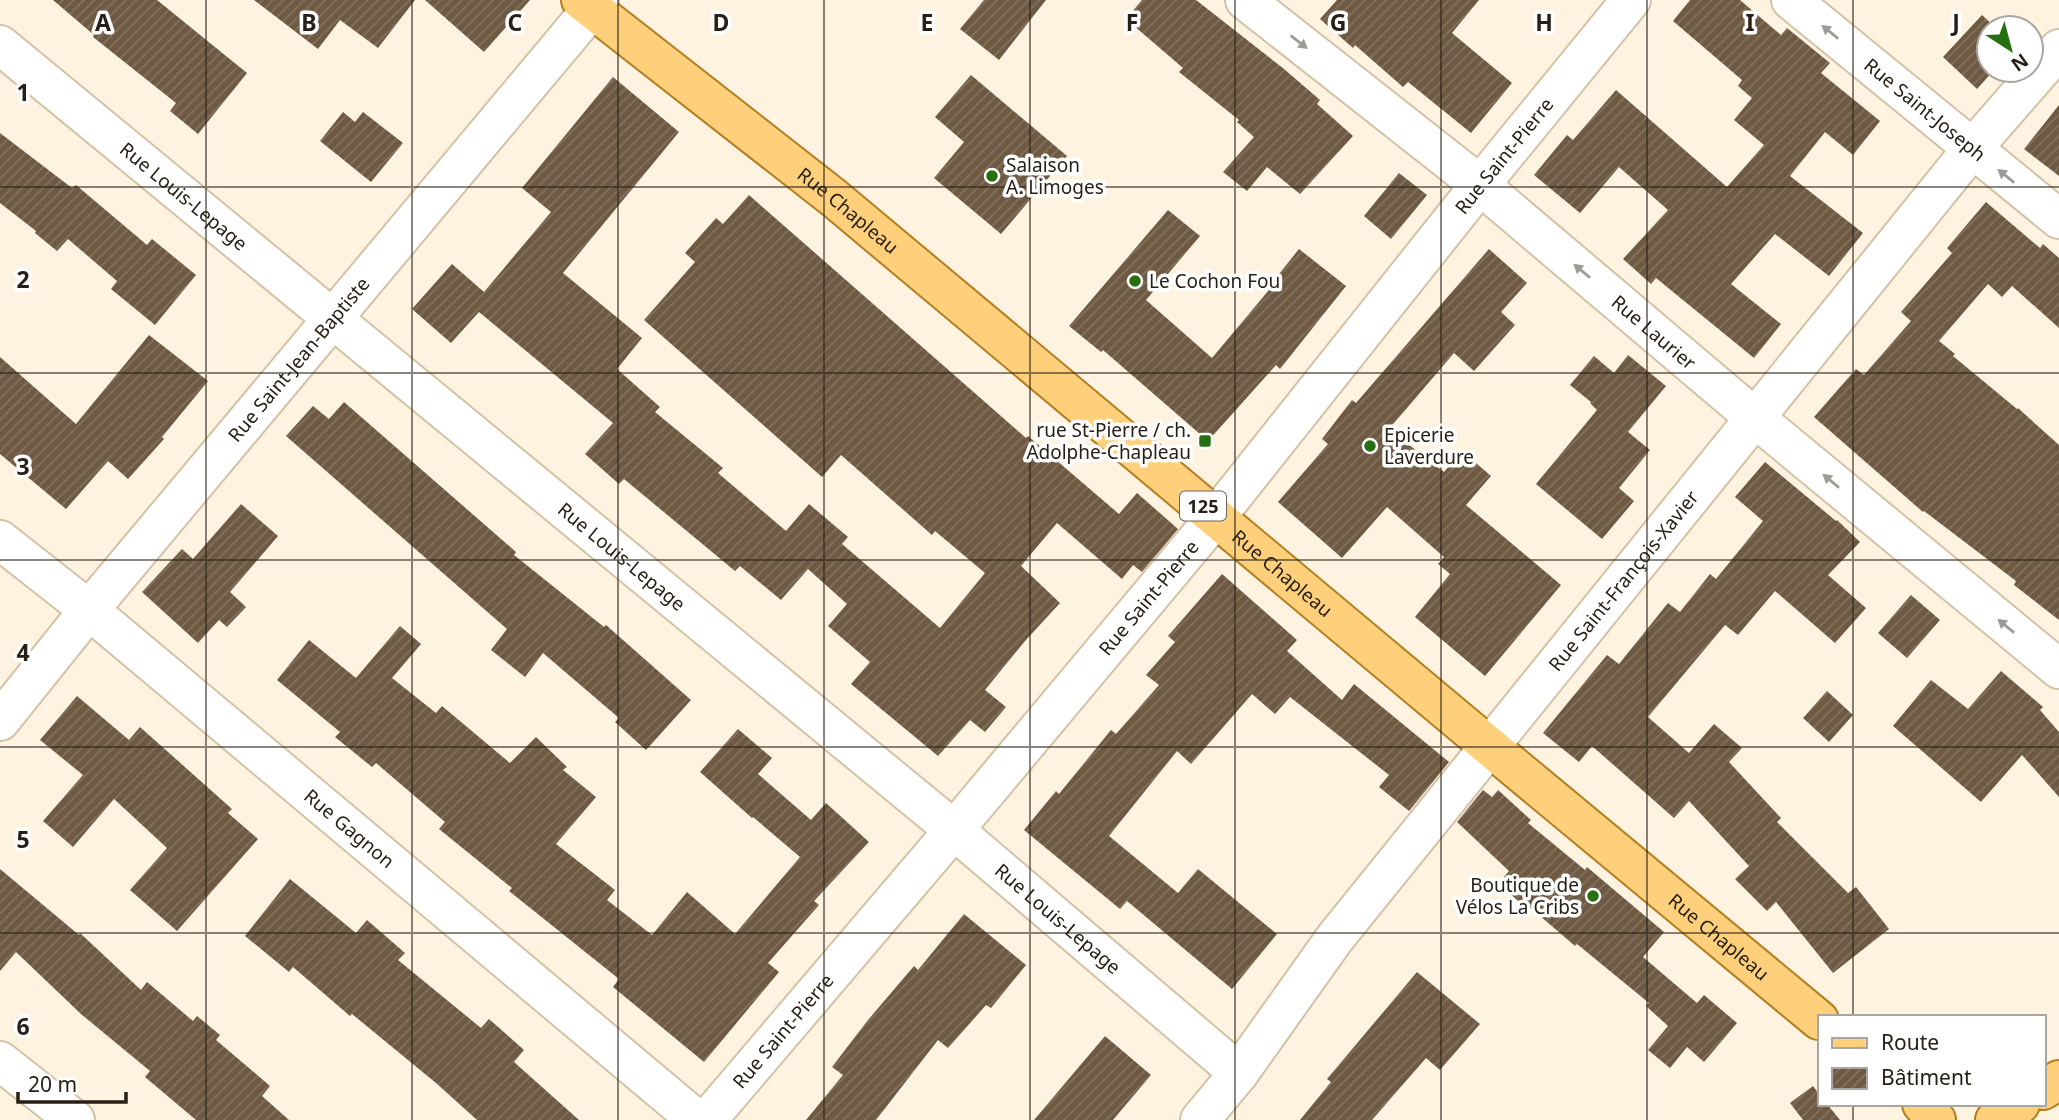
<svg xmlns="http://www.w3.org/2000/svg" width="2059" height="1120" viewBox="0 0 2059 1120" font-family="'Noto Sans',sans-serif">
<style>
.building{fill:url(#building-hatch)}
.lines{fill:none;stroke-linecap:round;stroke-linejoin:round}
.minor-casing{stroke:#d5c1a5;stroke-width:42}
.major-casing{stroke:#b37e20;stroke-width:42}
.minor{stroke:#fff;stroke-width:38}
.major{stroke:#fed07c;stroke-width:38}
.oneway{fill:#9e9b96}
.grid{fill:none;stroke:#282016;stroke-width:2;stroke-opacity:0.55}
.poi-dot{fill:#267012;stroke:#fff;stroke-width:2.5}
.labels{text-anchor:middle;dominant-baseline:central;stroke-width:7;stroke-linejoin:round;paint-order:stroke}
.shield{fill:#fff;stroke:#68635c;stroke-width:2}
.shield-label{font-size:18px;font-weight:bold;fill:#282016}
.street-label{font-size:19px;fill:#282016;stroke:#fff}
.poi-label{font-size:19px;fill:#282016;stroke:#fff;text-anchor:start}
.grid-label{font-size:23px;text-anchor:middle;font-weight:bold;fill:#282016;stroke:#fff;stroke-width:7;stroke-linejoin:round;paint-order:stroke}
</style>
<defs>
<pattern id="building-hatch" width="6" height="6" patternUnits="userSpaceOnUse" patternTransform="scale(1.75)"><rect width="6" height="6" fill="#6e5942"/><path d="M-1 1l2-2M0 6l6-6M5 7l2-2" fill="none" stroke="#827260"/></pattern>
</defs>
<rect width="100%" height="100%" fill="#fef2e0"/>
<g class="building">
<path d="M 53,0 L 157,0 L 247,73 L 198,134 L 170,111 L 176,103 L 93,37 L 94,35 Z"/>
<path d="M 254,0 L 415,0 L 378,48 L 340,20 L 318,49 Z"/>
<path d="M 425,0 L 530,0 L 484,52 Z"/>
<path d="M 984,0 L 1046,0 L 999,60 L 960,29 Z"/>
<path d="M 1142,0 L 1196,0 L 1284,69 L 1320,100 L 1317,104 L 1353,136 L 1300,194 L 1267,167 L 1247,191 L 1223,172 L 1254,137 L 1237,122 L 1239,120 L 1179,72 L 1183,68 L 1126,19 Z"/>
<path d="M 1337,0 L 1479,0 L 1452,33 L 1512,83 L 1471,133 L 1408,82 L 1403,87 L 1355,45 L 1353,48 L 1320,19 Z"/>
<path d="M 1690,0 L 1740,0 L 1781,35 L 1787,28 L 1830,63 L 1821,73 L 1880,121 L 1853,155 L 1825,132 L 1790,176 L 1863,233 L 1829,276 L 1775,234 L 1731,284 L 1781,324 L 1754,358 L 1656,278 L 1651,284 L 1623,259 L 1668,210 L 1619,167 L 1580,213 L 1534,175 L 1567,135 L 1573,140 L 1616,90 L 1727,187 L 1764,145 L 1734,120 L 1752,98 L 1738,86 L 1742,80 L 1673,21 Z"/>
<path d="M 1982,15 L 1996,28 L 1989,28 L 1989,70 L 1994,70 L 1977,89 L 1943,57 Z"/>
<path d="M 971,75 L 1067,156 L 1001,234 L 934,178 L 964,142 L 935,117 Z"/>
<path d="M 613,77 L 679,132 L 563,273 L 642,338 L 617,369 L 660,407 L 655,412 L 723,468 L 718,473 L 786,531 L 809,504 L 848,537 L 842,544 L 940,628 L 985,573 L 935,531 L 932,535 L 841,455 L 822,477 L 644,320 L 695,262 L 685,253 L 716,218 L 723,224 L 749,195 L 1026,438 L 1028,436 L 1119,514 L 1137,493 L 1178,529 L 1142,572 L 1133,565 L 1122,579 L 1057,523 L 1021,566 L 1060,603 L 1025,641 L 985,690 L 1006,707 L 985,732 L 970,720 L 938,756 L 851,684 L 870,662 L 828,626 L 847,604 L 808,569 L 781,600 L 740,566 L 735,571 L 624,479 L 619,484 L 585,454 L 613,423 L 479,312 L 451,343 L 412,309 L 452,264 L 484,292 L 551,212 L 522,188 Z"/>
<path d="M 2059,105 L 2059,176 L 2024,149 Z"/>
<path d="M 343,112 L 355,122 L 363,112 L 403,143 L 371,182 L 320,141 Z"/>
<path d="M 0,133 L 72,188 L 76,185 L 147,245 L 152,239 L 196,275 L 155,325 L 111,289 L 117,281 L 68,239 L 57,251 L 35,233 L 36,231 L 0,203 Z"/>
<path d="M 1399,173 L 1427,195 L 1391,239 L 1364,216 Z"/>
<path d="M 1986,202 L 2040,248 L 2043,244 L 2059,258 L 2059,328 L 2012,286 L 2002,297 L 1988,284 L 1939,341 L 1955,354 L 1953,356 L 2017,409 L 2018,408 L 2059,445 L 2059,620 L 2014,585 L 2016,581 L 1924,511 L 1923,512 L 1814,417 L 1856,369 L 1864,375 L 1911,321 L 1901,312 L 1952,253 L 1947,248 Z"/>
<path d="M 1168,210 L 1200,236 L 1146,300 L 1212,358 L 1269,290 L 1267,289 L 1299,249 L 1346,286 L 1280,369 L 1276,365 L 1208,441 L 1103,350 L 1101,352 L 1069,326 Z"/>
<path d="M 1489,249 L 1527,283 L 1501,312 L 1515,325 L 1474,371 L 1454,353 L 1389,429 L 1444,472 L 1462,451 L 1491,476 L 1466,505 L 1561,585 L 1485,676 L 1415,617 L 1450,574 L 1438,564 L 1444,557 L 1387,507 L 1342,558 L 1278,502 L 1328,444 L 1322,439 L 1352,400 L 1356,403 Z"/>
<path d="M 149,335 L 208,381 L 162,437 L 164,439 L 128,479 L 108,461 L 66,509 L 0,454 L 0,357 L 76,424 Z"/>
<path d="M 1628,355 L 1666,386 L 1628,432 L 1650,450 L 1619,488 L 1634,501 L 1602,539 L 1536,484 L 1597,410 L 1590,403 L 1591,402 L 1570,385 L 1594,356 L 1614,373 Z"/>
<path d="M 344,402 L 516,552 L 514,555 L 604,627 L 606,625 L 691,700 L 646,750 L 615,722 L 619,718 L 543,653 L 525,677 L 491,650 L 507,629 L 286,436 L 313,406 L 329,419 Z"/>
<path d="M 1765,462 L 1836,521 L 1837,520 L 1860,542 L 1828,575 L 1866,608 L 1835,643 L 1775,591 L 1738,635 L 1725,625 L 1648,717 L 1689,753 L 1714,724 L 1742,748 L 1729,762 L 1781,818 L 1777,822 L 1848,893 L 1856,887 L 1889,929 L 1833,973 L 1776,902 L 1767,911 L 1735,879 L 1749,866 L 1689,801 L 1674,818 L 1592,746 L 1579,762 L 1543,733 L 1607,655 L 1619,664 L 1668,603 L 1680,612 L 1710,574 L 1716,579 L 1763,521 L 1735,497 Z"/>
<path d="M 241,504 L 278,536 L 230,592 L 246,607 L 227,627 L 219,620 L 198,643 L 142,592 L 182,549 L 193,559 Z"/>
<path d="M 1222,574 L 1297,640 L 1287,651 L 1342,700 L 1354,684 L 1449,762 L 1409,811 L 1379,787 L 1389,775 L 1290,697 L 1275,714 L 1252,694 L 1191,764 L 1177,751 L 1109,836 L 1178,893 L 1198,869 L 1277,934 L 1232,989 L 1127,901 L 1120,909 L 1024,830 L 1056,791 L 1059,794 L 1111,730 L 1116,734 L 1159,685 L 1146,675 L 1175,642 L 1168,636 Z"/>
<path d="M 1911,595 L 1940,620 L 1907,658 L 1878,633 Z"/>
<path d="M 400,626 L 421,644 L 392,678 L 436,713 L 442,706 L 510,763 L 536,737 L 567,767 L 563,770 L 596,797 L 556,844 L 615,890 L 607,900 L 652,935 L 687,892 L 735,934 L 800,857 L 753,817 L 752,818 L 700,772 L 738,729 L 772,758 L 758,774 L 811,820 L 826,803 L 869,842 L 814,901 L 819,905 L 768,963 L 779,972 L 704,1062 L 613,987 L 619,979 L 509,891 L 512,888 L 439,829 L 445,822 L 376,763 L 372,767 L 335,737 L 340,732 L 277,680 L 309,640 L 356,678 Z"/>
<path d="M 2001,671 L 2043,707 L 2040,710 L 2059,732 L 2059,797 L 2022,755 L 1981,802 L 1893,726 L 1931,680 L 1968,709 Z"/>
<path d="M 1827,691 L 1853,715 L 1829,742 L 1803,718 Z"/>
<path d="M 77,696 L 129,740 L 140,727 L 232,809 L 228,813 L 258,839 L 177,931 L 130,890 L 167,848 L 114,799 L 73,847 L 43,821 L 83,775 L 40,740 Z"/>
<path d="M 1483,790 L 1492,797 L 1498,790 L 1531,820 L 1528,823 L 1585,870 L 1587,867 L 1664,932 L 1643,957 L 1697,1003 L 1704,995 L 1737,1023 L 1704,1062 L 1687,1047 L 1670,1068 L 1648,1050 L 1668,1026 L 1646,1006 L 1649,1003 L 1577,944 L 1575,946 L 1525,903 L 1523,905 L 1498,884 L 1509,871 L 1457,822 Z"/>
<path d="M 0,869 L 79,935 L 80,933 L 141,990 L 147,982 L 193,1021 L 197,1016 L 220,1035 L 216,1040 L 270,1086 L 262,1096 L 289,1120 L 196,1120 L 145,1077 L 150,1071 L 81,1014 L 16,952 L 0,971 Z"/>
<path d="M 290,879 L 356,933 L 367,920 L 405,953 L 398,960 L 481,1028 L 489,1019 L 524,1050 L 514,1062 L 579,1120 L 477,1120 L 436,1083 L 352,1014 L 350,1016 L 293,967 L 289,972 L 245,936 Z"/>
<path d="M 964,914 L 1026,965 L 991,1008 L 986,1005 L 948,1048 L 938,1040 L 876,1120 L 806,1120 L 843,1075 L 832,1067 L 868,1020 L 914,966 L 918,970 Z"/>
<path d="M 1417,972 L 1480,1024 L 1440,1070 L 1426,1058 L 1372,1120 L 1300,1120 L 1331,1082 L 1327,1079 Z"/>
<path d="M 1105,1036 L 1151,1075 L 1113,1120 L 1034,1120 Z"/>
<path d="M 1813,1086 L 1819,1094 L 1819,1104 L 1827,1104 L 1840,1120 L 1803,1120 L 1790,1103 Z"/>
</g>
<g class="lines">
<defs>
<g id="minor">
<path id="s1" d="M 1245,0 L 1480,185 L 1755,418 L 2059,669"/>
<path id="s2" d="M 1791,0 L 2059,219"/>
<path id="s3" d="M 0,45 L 954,830 L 1239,1073"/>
<path id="s4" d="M 0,540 L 89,610 L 697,1120"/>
<path id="s5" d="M 0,721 L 89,610 L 599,0"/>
<path d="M 0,1061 L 75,1120"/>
<path id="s6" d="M 707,1120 L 954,830 L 1216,517 L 1480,185 L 1631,0"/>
<path id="s7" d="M 1200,1120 L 1239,1073 L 1335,938 L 1972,149 L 2059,49"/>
</g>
<g id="major">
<path id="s8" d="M 581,0 L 834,198 L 1490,747 L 1819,1020"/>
<path d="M 2043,1090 L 2059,1080"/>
<path d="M 1922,1104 L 1936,1120"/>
<path d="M 1995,1120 L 2020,1104"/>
</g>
</defs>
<use href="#minor" class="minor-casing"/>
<use href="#major" class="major-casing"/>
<use href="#minor" class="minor"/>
<use href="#major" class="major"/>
</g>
<defs><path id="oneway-solid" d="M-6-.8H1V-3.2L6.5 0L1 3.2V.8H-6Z" transform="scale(1.75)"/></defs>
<g class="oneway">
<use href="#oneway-solid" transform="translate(1830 32) rotate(-141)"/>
<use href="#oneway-solid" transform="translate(1299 42) rotate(38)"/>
<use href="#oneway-solid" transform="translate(2006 176) rotate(-141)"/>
<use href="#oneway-solid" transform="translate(1582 271) rotate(-140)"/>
<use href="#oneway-solid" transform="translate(1831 481) rotate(-140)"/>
<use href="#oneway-solid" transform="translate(2006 626) rotate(-140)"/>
</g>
<path class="grid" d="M 206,0 L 206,1120M 412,0 L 412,1120M 618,0 L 618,1120M 824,0 L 824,1120M 1030,0 L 1030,1120M 1235,0 L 1235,1120M 1441,0 L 1441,1120M 1647,0 L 1647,1120M 1853,0 L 1853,1017M 0,187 L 2059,187M 0,373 L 2059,373M 0,560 L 2059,560M 0,747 L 2059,747M 0,933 L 2059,933M 1853,1104 L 1853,1120"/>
<g class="poi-dot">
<circle cx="992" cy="176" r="7"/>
<circle cx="1135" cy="281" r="7"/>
<rect x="1198" y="434" width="14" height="14" rx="3.5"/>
<circle cx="1370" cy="446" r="7"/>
<circle cx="1593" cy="896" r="7"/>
</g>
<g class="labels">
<rect class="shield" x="1180" y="491.5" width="46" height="29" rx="5"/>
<g class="shield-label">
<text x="1203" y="506">125</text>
</g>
<g class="street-label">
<text stroke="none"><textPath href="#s2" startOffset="173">Rue Saint-Joseph</textPath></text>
<text stroke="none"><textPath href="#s6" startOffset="1251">Rue Saint-Pierre</textPath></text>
<text stroke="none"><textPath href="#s3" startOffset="238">Rue Louis-Lepage</textPath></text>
<text stroke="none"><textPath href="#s8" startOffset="340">Rue Chapleau</textPath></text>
<text stroke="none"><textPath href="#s1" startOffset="527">Rue Laurier</textPath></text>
<text stroke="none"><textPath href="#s5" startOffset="469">Rue Saint-Jean-Baptiste</textPath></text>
<text stroke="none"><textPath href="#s3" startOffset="805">Rue Louis-Lepage</textPath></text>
<text stroke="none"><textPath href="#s8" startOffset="906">Rue Chapleau</textPath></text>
<text stroke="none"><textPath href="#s7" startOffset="686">Rue Saint-François-Xavier</textPath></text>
<text stroke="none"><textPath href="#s6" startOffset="684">Rue Saint-Pierre</textPath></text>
<text stroke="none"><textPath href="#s4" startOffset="453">Rue Gagnon</textPath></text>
<text stroke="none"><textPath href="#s3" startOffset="1372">Rue Louis-Lepage</textPath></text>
<text stroke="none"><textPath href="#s8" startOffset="1474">Rue Chapleau</textPath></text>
<text stroke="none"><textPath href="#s6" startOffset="117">Rue Saint-Pierre</textPath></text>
</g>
<g class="poi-label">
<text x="1006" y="165">Salaison<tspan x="1006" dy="22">A. Limoges</tspan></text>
<text x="1149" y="281">Le Cochon Fou</text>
<text x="1191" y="430" text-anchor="end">rue St-Pierre / ch.<tspan x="1191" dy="22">Adolphe-Chapleau</tspan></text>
<text x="1384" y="435">Epicerie<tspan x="1384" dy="22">Laverdure</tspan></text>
<text x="1579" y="885" text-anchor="end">Boutique de<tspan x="1579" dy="22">Vélos La Cribs</tspan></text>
</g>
</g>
<g class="grid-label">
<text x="103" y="31">A</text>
<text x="309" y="31">B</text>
<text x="515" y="31">C</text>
<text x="721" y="31">D</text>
<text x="927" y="31">E</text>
<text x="1132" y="31">F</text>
<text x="1338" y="31">G</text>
<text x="1544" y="31">H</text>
<text x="1750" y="31">I</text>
<text x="1956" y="31">J</text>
<text x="23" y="101">1</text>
<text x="23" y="288">2</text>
<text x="23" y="475">3</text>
<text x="23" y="661">4</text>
<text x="23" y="848">5</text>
<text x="23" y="1035">6</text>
</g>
<rect x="1818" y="1015" width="228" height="91" fill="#ffffff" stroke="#a9a6a2" stroke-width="2"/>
<rect x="1832" y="1038" width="35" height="10" fill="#fed07c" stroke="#a9a6a2" stroke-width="2"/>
<text x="1881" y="1050" font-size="21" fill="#282016">Route</text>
<rect x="1832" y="1068" width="35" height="21" fill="url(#building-hatch)" stroke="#a9a6a2" stroke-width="2"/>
<text x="1881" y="1085" font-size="21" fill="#282016">Bâtiment</text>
<g transform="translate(2010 49) rotate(144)"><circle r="33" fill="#ffffff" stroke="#a9a6a2" stroke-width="2"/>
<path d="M0-5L12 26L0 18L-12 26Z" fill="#267012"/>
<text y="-10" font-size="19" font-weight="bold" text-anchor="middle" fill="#282016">N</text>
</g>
<path d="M18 1092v10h108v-10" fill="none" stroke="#282016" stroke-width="3.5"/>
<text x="28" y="1092" font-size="21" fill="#282016" stroke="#ffffff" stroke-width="5" paint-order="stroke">20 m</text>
</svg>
